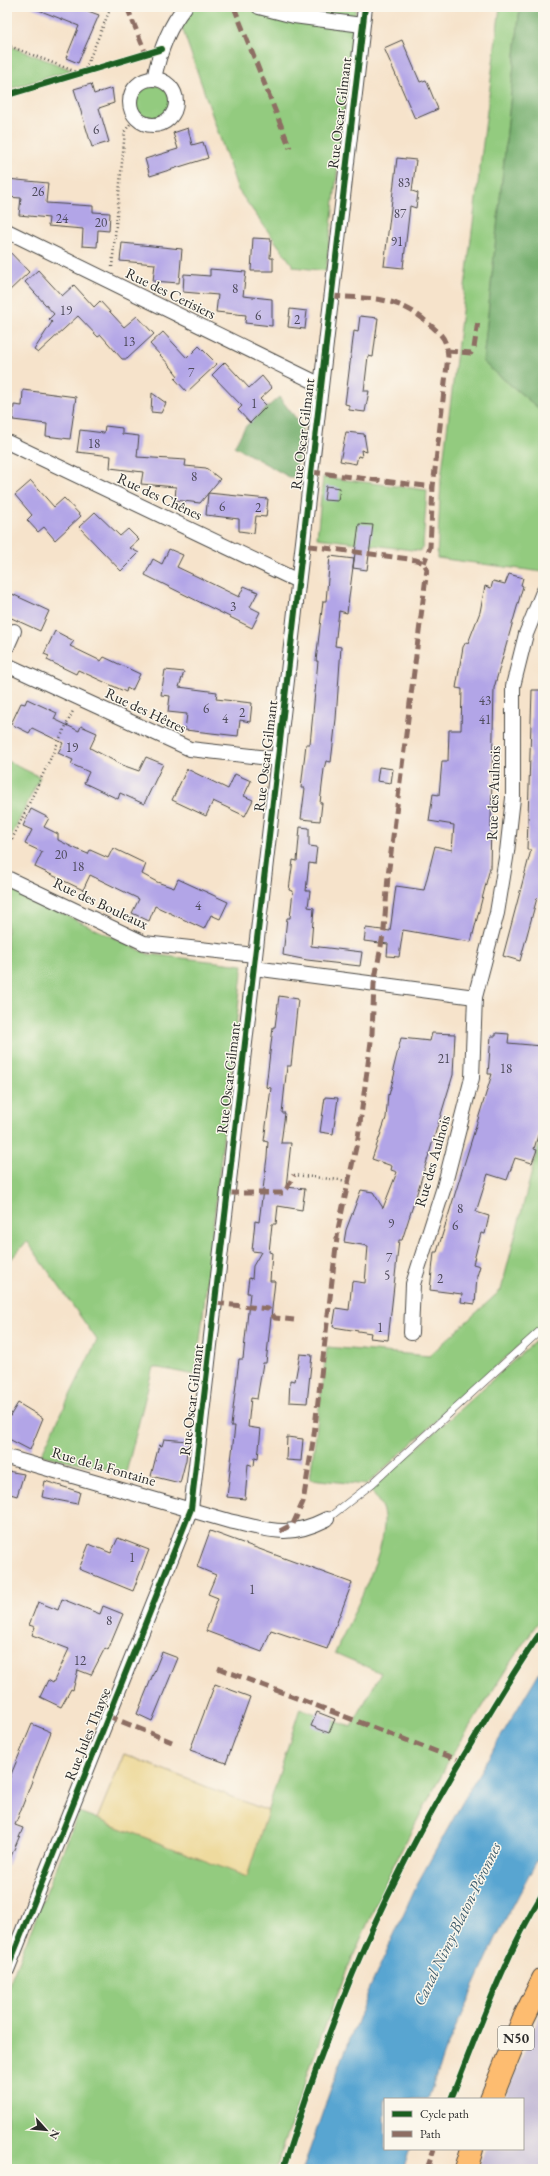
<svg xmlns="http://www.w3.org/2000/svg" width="550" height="2176" viewBox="0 0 550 2176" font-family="'EB Garamond',serif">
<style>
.industrial{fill:#c8bfd8}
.green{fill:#93cb7f;stroke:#5f7b55}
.forest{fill:#76af6e;stroke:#506d4c}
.sand{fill:#eeda9e;stroke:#8c8264}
.water{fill:#58a5d1;stroke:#42687e}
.building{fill:#b2a5e7}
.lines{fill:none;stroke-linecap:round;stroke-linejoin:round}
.lane-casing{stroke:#494743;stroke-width:8}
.street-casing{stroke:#494743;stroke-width:16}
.primary-casing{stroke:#494743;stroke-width:24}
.path{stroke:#494743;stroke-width:2.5;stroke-dasharray:1 3;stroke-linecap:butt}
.lane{stroke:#fff;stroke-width:7}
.street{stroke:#fff;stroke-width:14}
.primary{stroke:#fdbc70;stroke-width:22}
.quiet{stroke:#8d6e63;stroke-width:5;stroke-dasharray:10 5;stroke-linecap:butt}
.cycleway-casing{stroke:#fbf7ec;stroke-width:8}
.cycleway{stroke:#1b5e20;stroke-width:6}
.labels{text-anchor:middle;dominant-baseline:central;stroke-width:3;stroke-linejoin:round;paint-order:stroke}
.number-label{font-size:13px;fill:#4d4a5a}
.shield{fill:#fbf7ec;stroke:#696865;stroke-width:1}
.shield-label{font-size:14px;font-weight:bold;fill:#2b2b2b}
.street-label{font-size:15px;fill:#2b2b2b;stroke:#fbf7ec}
.water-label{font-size:16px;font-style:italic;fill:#3d5c6d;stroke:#fbf7ec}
</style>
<rect width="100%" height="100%" fill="#fbf7ec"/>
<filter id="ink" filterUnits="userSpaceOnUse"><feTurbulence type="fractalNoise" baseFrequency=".025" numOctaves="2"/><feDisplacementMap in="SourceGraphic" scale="8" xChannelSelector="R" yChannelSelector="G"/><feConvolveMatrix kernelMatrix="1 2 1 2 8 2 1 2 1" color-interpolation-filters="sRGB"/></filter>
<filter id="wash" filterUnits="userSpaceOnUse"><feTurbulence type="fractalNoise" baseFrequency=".012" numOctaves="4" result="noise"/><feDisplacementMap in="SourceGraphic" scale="16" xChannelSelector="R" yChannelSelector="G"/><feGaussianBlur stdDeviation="0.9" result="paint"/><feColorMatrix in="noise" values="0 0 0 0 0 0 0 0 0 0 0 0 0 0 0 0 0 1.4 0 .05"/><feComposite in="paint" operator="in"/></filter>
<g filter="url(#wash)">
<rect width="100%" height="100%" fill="#f6e3cb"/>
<path class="industrial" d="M 543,2007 L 543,2169 L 478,2169 L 485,2149 L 523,2149 L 523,2099 L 504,2099 Z"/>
<g class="green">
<path d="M 175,7 L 356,7 L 326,271 L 294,267 L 238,190 Z"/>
<path d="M 500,7 L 520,7 L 483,362 L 543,412 L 543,572 L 437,558 L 441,479 Z"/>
<path d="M 7,45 L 72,70 L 7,90 Z"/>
<circle cx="153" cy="104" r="19"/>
<path d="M 323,477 L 427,490 L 423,546 L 420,551 L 317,538 Z"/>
<path d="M 7,761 L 40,777 L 7,845 Z"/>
<path d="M 7,887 L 148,954 L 243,965 L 196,1375 L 153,1367 L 126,1473 L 41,1455 L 97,1340 L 27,1241 L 7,1264 Z"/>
<path d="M 543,1129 L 543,1324 L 366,1485 L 310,1479 L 327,1347 L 429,1356 L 501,1290 Z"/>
<path d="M 543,1334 L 543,1615 L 512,1660 L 451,1757 L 394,1864 L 343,1979 L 315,2053 L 276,2169 L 7,2169 L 7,1989 L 79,1812 L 247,1876 L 300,1708 L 351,1727 L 381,1673 L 335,1653 C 349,1621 392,1543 383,1511 C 381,1504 374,1496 371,1490 Z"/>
</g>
<g class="forest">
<path d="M 520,7 L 543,7 L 543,412 L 483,362 Z"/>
<path d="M 279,397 L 299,422 L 302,430 L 295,477 L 289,477 L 234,446 L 246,426 Z"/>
</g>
<path class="sand" d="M 124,1754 L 268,1811 L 247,1877 L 97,1819 Z"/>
<path class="water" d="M 543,1666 L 543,1849 L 496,1938 L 444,2053 L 428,2099 L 385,2099 L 385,2149 L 410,2149 L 403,2169 L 303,2169 L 331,2088 L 369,1990 L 417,1884 L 472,1785 Z"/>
<g id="blocks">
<g class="building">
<path d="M 31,7 L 90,7 L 88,11 L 99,15 L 78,63 L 66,58 L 79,26 Z"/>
<path d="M 402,40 L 420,82 L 426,80 L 438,109 L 415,119 L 384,48 Z"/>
<path d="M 91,84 L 94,94 L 112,88 L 114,103 L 99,108 L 109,142 L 92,147 L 74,89 Z"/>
<path d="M 188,128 L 192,145 L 203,142 L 208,158 L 150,176 L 145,159 L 178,149 L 173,133 Z"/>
<path d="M 397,158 L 416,160 L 412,191 L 418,193 L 416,208 L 410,206 L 403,268 L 384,266 Z"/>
<path d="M 7,179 L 48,183 L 46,203 L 93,206 L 93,212 L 110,213 L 109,231 L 98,230 L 97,247 L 82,246 L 83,229 L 48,226 L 49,218 L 19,215 L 21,198 L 7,197 Z"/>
<path d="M 253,238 L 271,239 L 270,258 L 273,258 L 273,271 L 251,271 Z"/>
<path d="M 122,243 L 182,249 L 179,283 L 153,281 L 155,264 L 120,261 Z"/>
<path d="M 7,249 L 29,272 L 7,293 Z"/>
<path d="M 210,269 L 246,272 L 243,296 L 272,299 L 272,326 L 245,323 L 246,315 L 216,312 L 218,295 L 183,292 L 184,274 L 210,276 Z"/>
<path d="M 38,270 L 62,296 L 74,285 L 94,307 L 100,301 L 124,327 L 137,316 L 154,334 L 127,359 L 122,359 L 101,335 L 98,337 L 78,316 L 38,353 L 34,350 L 52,322 L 49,319 L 54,314 L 25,282 Z"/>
<path d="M 290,309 L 307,311 L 305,329 L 288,327 Z"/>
<path d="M 360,316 L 378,318 L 373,357 L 368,356 L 364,391 L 369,391 L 365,412 L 349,410 L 349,405 L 345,404 L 354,331 L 358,332 Z"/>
<path d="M 163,332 L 187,358 L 199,346 L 217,364 L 187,392 L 175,379 L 178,376 L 171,367 L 150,344 Z"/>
<path d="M 225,362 L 249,388 L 262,376 L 272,388 L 260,399 L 267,406 L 250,423 L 238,410 L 242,406 L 212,375 Z"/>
<path d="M 23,390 L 76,397 L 70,439 L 46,436 L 47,424 L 13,420 L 14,405 L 22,406 Z"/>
<path d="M 152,393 L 166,403 L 161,413 L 151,412 Z"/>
<path d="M 105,426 L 122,428 L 122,434 L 139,436 L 137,457 L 186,460 L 185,466 L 206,468 L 220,479 L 200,503 L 175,500 L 176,487 L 141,484 L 143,472 L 110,468 L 111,456 L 77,452 L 80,430 L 104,433 Z"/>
<path d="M 346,432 L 364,434 L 367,452 L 361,450 L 362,457 L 358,456 L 356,464 L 340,461 Z"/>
<path d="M 31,481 L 54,507 L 64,498 L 81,516 L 55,540 L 44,527 L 38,532 L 27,520 L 32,515 L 15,495 Z"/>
<path d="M 326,486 L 340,488 L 338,501 L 324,500 Z"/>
<path d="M 208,493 L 268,499 L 266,517 L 256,516 L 254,533 L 239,531 L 239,519 L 206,515 Z"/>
<path d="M 95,512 L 120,536 L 128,529 L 139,540 L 130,548 L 139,553 L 121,571 L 79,527 Z"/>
<path d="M 359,524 L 373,525 L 367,570 L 353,568 Z"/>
<path d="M 169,549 L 183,555 L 177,567 L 196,576 L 239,597 L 244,586 L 258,592 L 250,607 L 260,612 L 252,628 L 145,575 L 153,559 L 162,564 Z"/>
<path d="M 330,556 L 354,559 L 347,613 L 339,611 L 335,646 L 341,647 L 336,719 L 331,762 L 326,761 L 324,769 L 320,803 L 322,803 L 320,821 L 301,819 L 305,788 L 301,788 L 306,744 L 310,744 L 318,661 L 316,661 L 323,601 L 326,601 Z"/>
<path d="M 509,574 L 523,578 L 521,585 L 523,586 L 494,688 L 490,868 L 471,942 L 403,930 L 399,957 L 387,956 L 388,944 L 364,941 L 366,928 L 390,931 L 396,886 L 424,890 L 435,846 L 452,850 L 454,825 L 429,821 L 433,794 L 439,795 L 442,761 L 448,761 L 449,730 L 461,730 L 462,689 L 456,688 L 463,647 L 466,642 L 468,643 L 480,612 L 485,586 L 491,588 L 493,581 L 505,584 Z"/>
<path d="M 12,594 L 49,611 L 40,631 L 7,616 L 7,604 Z"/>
<path d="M 55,631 L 74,641 L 70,646 L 101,661 L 104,657 L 140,674 L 132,691 L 127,688 L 126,692 L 78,670 L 76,674 L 47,660 L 49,656 L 44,654 Z"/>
<path d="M 165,670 L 184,672 L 179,687 L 217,692 L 216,699 L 252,703 L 250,722 L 240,720 L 238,736 L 185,730 L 187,714 L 168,712 L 170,696 L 161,695 Z"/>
<path d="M 532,690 L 543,690 L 543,900 L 537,898 L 520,961 L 503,956 L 531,850 L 527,850 Z"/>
<path d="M 27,699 L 57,713 L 54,719 L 79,731 L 81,726 L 97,733 L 90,748 L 122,765 L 139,771 L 146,757 L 163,764 L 144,804 L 120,793 L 118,799 L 84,783 L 89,772 L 71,764 L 73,760 L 58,753 L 63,743 L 32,728 L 29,733 L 11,724 L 21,703 L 25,704 Z"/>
<path d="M 379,767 L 393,769 L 391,783 L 377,781 Z"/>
<path d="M 187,769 L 228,789 L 235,774 L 251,781 L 244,796 L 253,800 L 245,816 L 213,801 L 206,816 L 172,800 Z"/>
<path d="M 31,809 L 49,818 L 44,827 L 58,834 L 58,840 L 74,848 L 88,854 L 90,850 L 108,858 L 113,848 L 146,864 L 142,874 L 157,882 L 174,888 L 178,879 L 228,902 L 220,919 L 211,915 L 204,929 L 155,906 L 149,921 L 132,913 L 139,899 L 90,875 L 83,890 L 35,867 L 42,852 L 25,844 L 32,830 L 23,826 Z"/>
<path d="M 300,827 L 309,828 L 309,846 L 317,847 L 315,864 L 309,863 L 306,891 L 310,891 L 308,907 L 314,908 L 311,946 L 362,952 L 360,966 L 307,960 L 283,955 L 287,918 L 290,918 L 293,891 L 289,890 L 293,860 L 297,861 Z"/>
<path d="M 279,996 L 298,999 L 291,1066 L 287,1066 L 282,1113 L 285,1113 L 281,1143 L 291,1143 L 286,1187 L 305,1189 L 302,1210 L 278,1206 L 276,1224 L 272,1224 L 269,1252 L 272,1253 L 270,1281 L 275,1281 L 266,1363 L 263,1363 L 257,1399 L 251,1398 L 248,1427 L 261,1429 L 258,1458 L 255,1457 L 254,1466 L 248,1464 L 245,1499 L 227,1497 L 235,1426 L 231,1426 L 239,1359 L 243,1359 L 250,1293 L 247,1293 L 249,1278 L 252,1279 L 253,1266 L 261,1252 L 252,1251 L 255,1221 L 259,1222 L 267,1157 L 268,1142 L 264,1141 L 271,1088 L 266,1087 L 273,1027 L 275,1027 Z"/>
<path d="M 432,1033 L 455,1034 L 453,1075 L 418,1190 L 402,1240 L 399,1240 L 388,1340 L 370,1338 L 371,1333 L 333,1327 L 336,1308 L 349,1310 L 352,1281 L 365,1283 L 368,1246 L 344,1242 L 346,1230 L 361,1190 L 373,1192 L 383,1208 L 397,1172 L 391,1170 L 392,1166 L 372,1159 L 386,1118 L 388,1094 L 389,1095 L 395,1072 L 393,1070 L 401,1038 L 430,1041 Z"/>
<path d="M 496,1033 L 509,1034 L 508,1043 L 542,1046 L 543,1104 L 540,1117 L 543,1118 L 534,1149 L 537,1150 L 532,1163 L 515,1158 L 507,1180 L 488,1174 L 476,1212 L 489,1216 L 485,1234 L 481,1233 L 473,1264 L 480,1266 L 477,1276 L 475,1304 L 461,1302 L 462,1294 L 430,1290 L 434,1252 L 437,1252 L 492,1074 L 488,1074 L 491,1036 L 496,1036 Z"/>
<path d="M 325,1097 L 338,1098 L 333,1134 L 320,1132 Z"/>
<path d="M 300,1354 L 312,1355 L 307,1403 L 289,1402 L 290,1380 L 295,1381 Z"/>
<path d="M 18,1403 L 43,1418 L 30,1450 L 7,1438 L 7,1421 Z"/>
<path d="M 287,1437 L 303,1439 L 301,1461 L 286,1460 Z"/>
<path d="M 164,1439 L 188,1441 L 186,1460 L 180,1483 L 151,1476 L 159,1445 L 162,1446 Z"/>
<path d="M 7,1471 L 24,1474 L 17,1496 L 7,1493 Z"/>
<path d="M 45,1481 L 80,1492 L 77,1504 L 42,1497 Z"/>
<path d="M 210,1531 L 352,1583 L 327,1649 L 271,1630 L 262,1652 L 206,1631 L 218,1598 L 208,1594 L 216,1575 L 197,1567 Z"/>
<path d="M 118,1538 L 149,1550 L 133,1591 L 79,1569 L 89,1544 L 111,1553 Z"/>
<path d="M 62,1599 L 100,1614 L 103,1606 L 123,1614 L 108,1650 L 105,1648 L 91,1675 L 78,1670 L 73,1690 L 71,1689 L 61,1707 L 40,1697 L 48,1680 L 53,1683 L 69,1649 L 32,1635 L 35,1627 L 29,1625 L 38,1602 L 58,1610 Z"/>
<path d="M 162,1652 L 178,1658 L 152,1721 L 137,1714 Z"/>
<path d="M 215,1684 L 250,1697 L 226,1763 L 190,1750 Z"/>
<path d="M 317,1712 L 335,1719 L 329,1733 L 311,1726 Z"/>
<path d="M 32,1724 L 51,1732 L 15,1825 L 23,1828 L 7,1866 L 7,1784 Z"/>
</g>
</g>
</g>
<g filter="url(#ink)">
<use href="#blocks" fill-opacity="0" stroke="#494743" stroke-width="1"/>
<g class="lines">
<defs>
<path id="lane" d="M 327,1519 L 373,1483 L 543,1328"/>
<g id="street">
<path d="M 259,7 L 294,16 L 362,25"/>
<circle cx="153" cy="102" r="23"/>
<path d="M 154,79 C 159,54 169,26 185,7"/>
<path d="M 7,231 L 321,385"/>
<path d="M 7,442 L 298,581"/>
<path d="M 7,647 L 14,631"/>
<path d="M 7,665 L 190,749 L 278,759"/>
<path d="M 7,878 L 144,943 L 255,955"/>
<path d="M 254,968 L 475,997 L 497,913 L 507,852 L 513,798 L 513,686 L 526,634 L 543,592"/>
<path d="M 411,1333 L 413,1284 L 444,1187 L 472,1078 L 475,997"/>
<path d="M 7,1457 L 229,1521 C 270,1530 287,1539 327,1519"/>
<path d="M 7,1970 L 191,1509 L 365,7"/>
</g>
<g id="primary">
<path d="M 491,2099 L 523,2020 L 543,1979"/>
<path d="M 466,2169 L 472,2149"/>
</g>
</defs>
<use href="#lane" class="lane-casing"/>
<use href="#street" class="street-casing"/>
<use href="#primary" class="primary-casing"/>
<g class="path">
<path d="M 7,45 L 79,73"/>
<path d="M 84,72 L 111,7"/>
<path d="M 7,95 L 145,54"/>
<path d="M 112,267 L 125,131 L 135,117"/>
<path d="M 7,850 L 73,711"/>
<path d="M 294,1175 L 349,1181"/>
</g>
<use href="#lane" class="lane"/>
<use href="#street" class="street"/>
<use href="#primary" class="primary"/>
<g class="quiet">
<path d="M 127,7 L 146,54"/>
<path d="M 234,7 L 290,148"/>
<path d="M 331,296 C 371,299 397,295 429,324 C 443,336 446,338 448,356 L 433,487 L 430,547 L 424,563"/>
<path d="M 447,351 L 471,353 L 474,348 L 478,321"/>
<path d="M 311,472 L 433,487"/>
<path d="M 228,1193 L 283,1193 L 287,1188 L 294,1175"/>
<path d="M 215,1303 L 268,1309 L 275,1318 L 294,1320"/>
<path d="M 280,1531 L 293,1524 L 303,1502 L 314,1435 L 338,1229 L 358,1138 L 372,1034 L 374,984 L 384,930 L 388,876 L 427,569 L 424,563 L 416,560 L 303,545"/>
<path d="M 218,1668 L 461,1761"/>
<path d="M 108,1716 L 172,1742"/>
<path d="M 427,2169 L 434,2149"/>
</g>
<defs>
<g id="cycleway">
<path d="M 7,95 L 162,49"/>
<path d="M 7,1970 L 191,1509 L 365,7"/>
<path d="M 451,2099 C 479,2029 504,1957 543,1893"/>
<path d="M 283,2169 C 313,2073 348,1975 393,1885 C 417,1836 444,1788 472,1742 C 495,1703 517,1666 543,1629"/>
</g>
</defs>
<use href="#cycleway" class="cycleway-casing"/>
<use href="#cycleway" class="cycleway"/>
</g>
</g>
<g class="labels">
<g class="number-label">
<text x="96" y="129">6</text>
<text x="404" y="182">83</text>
<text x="38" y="191">26</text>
<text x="400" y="213">87</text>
<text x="62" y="218">24</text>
<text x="101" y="222">20</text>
<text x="397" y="241">91</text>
<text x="235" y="288">8</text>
<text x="66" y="310">19</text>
<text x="258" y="315">6</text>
<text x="297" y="319">2</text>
<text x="129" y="341">13</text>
<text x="191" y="372">7</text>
<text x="254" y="403">1</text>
<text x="94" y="443">18</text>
<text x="194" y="476">8</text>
<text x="222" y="506">6</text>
<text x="258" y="507">2</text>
<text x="233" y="606">3</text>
<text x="485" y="700">43</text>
<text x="206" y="708">6</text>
<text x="242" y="712">2</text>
<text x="225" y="718">4</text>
<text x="485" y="719">41</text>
<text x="72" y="747">19</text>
<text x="61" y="854">20</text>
<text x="78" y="866">18</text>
<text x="198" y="905">4</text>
<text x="444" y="1058">21</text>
<text x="506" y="1068">18</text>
<text x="460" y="1208">8</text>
<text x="391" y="1223">9</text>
<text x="455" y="1225">6</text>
<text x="389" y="1257">7</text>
<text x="387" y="1275">5</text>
<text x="440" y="1278">2</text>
<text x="380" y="1327">1</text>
<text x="132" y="1557">1</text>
<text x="252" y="1589">1</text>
<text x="109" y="1620">8</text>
<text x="80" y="1660">12</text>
</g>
<rect class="shield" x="498" y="2026" width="36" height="24" rx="3"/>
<g class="shield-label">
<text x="516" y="2038">N50</text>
</g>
<g class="street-label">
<text transform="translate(339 113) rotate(-83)">Rue Oscar Gilmant</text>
<text transform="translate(171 293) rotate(26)">Rue des Cerisiers</text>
<text transform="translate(302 434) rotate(-83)">Rue Oscar Gilmant</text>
<text transform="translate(160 496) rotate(25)">Rue des Chênes</text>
<text transform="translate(146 710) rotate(25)">Rue des Hêtres</text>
<text transform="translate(265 756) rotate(-83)">Rue Oscar Gilmant</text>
<text transform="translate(493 793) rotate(-88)">Rue des Aulnois</text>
<text transform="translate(101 903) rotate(25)">Rue des Bouleaux</text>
<text transform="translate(228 1078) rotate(-83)">Rue Oscar Gilmant</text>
<text transform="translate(432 1161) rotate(-74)">Rue des Aulnois</text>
<text transform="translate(191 1400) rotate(-83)">Rue Oscar Gilmant</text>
<text transform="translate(104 1466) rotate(16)">Rue de la Fontaine</text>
<text transform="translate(87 1734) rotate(-68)">Rue Jules Thayse</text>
</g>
<g class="water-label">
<text transform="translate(457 1924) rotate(-64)">Canal Nimy-Blaton-Péronnes</text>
</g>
</g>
<rect width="550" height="2176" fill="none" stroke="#fbf7ec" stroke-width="24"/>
<rect x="384" y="2098" width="140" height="52" fill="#fbf7ec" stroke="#a8a59f"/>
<rect x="392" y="2111" width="20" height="6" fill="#1b5e20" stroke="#a8a59f"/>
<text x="420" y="2118" font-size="12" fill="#2b2b2b">Cycle path</text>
<rect x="392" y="2131" width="20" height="6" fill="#8d6e63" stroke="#a8a59f"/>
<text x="420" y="2138" font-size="12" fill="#2b2b2b">Path</text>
<g transform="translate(46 2130) rotate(117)" stroke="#fbf7ec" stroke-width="3" paint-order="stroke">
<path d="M0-3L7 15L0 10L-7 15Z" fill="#2b2b2b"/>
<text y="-6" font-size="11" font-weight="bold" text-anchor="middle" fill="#2b2b2b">N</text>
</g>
</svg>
